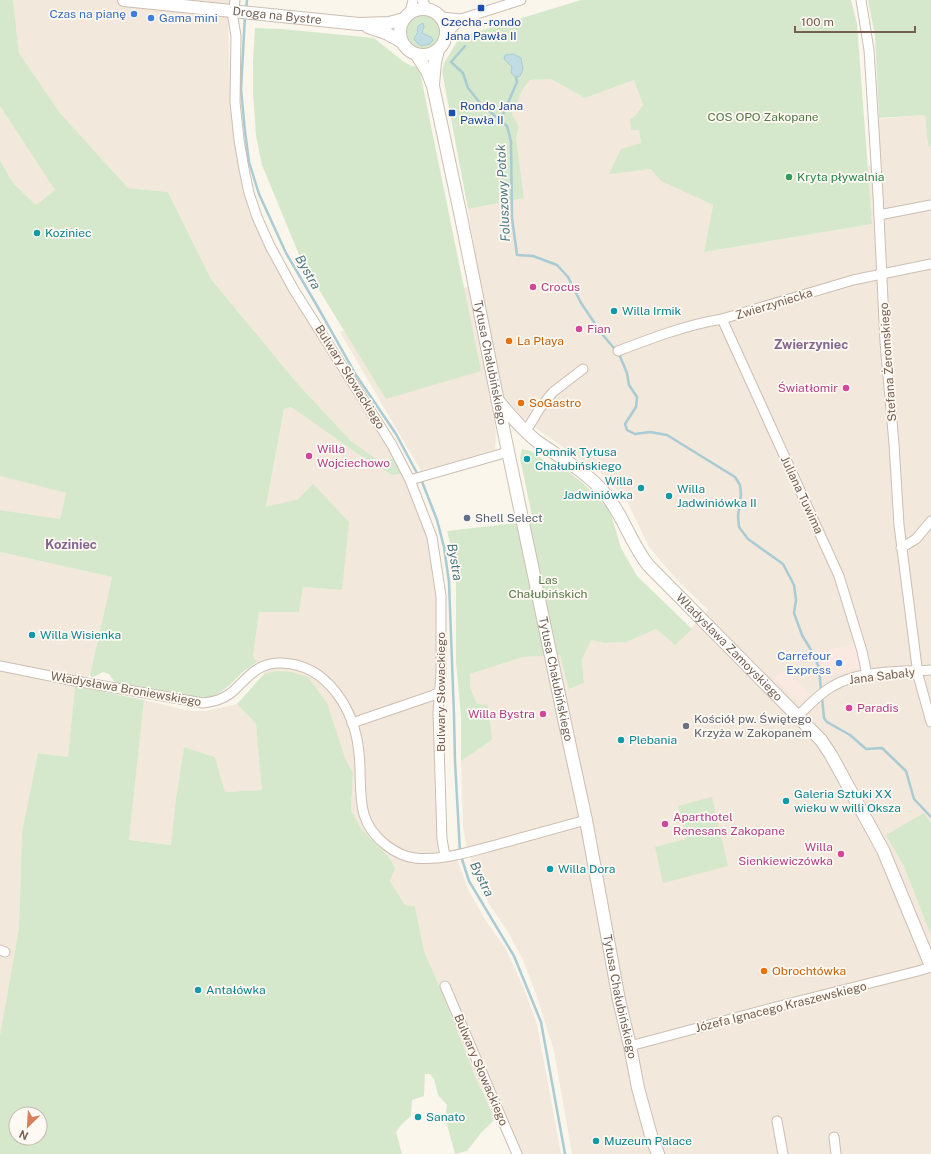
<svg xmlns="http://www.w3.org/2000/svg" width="931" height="1154" viewBox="0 0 931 1154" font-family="'Public Sans',sans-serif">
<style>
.residential{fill:#f2e8db}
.commercial{fill:#fae9e1}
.green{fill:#d5e8cb;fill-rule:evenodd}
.water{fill:#c1dde3;stroke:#a9cbd4}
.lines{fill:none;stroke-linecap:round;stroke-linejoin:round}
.stream{stroke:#a9cbd4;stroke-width:2.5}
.minor-casing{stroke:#ccbeb2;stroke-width:11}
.tertiary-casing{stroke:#ccbeb2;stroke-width:14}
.minor{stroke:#fff;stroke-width:9}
.tertiary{stroke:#fff;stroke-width:12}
.transit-dot{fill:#1a4fb4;stroke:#fef9f2;stroke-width:1.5}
.shop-dot{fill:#3f7fe0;stroke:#fef9f2;stroke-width:1.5}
.leisure-dot{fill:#2e9e5b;stroke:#fef9f2;stroke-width:1.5}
.culture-dot{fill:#0f9aa8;stroke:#fef9f2;stroke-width:1.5}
.hotel-dot{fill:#d1479c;stroke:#fef9f2;stroke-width:1.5}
.food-dot{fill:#e8710a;stroke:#fef9f2;stroke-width:1.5}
.service-dot{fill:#5c6f8a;stroke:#fef9f2;stroke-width:1.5}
.worship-dot{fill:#6b7280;stroke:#fef9f2;stroke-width:1.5}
.labels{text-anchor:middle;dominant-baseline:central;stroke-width:3.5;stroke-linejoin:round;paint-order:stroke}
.shop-label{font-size:12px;fill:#366cbe;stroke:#fef9f2;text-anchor:end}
.street-label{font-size:12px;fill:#745f50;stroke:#fef9f2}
.transit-label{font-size:12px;fill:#164399;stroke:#fef9f2}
.park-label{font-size:12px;fill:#55784a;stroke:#fef9f2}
.leisure-label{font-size:12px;fill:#27864d;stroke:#fef9f2;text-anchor:start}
.culture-label{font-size:12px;fill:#0d838f;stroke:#fef9f2;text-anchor:start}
.hotel-label{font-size:12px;fill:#b23c85;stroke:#fef9f2;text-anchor:start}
.food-label{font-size:12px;fill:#c56008;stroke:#fef9f2;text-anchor:start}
.service-label{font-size:12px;fill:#4e5e75;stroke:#fef9f2;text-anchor:start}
.worship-label{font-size:12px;fill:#5b616d;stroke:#fef9f2;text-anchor:start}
.water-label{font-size:13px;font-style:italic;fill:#4c7985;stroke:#fef9f2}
.neighbourhood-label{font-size:13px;font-weight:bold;fill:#84688f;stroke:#fef9f2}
</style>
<rect width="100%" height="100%" fill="#fbf6ec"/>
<g class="residential">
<path d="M 13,0 L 231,0 L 228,22 L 231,118 L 249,213 L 266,246 L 366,409 L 393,458 L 382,463 L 351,441 L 296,382 L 211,279 L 168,192 L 128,188 L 60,113 L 19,53 Z"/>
<path d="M 551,79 L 585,98 L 634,80 L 643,105 L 634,117 L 631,130 L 639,130 L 641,143 L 609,173 L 651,169 L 661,181 L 713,205 L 704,252 L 872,224 L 867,166 L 879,164 L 876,119 L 925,115 L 928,146 L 931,146 L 931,1154 L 572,1154 L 554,1051 L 536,994 L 523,960 L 508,932 L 489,904 L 478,880 L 466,845 L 463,825 L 461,761 L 492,740 L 470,687 L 470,674 L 523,657 L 560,655 L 570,689 L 584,683 L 582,659 L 591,640 L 604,643 L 627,642 L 656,629 L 675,645 L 708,610 L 677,580 L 649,547 L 627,501 L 603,475 L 523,419 L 509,403 L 491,403 L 496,432 L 495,450 L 421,471 L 340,332 L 412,304 L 480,283 L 468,209 L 524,198 L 516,138 L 519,127 L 512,114 L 523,89 L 530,80 Z"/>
<path d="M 0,106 L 55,190 L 36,205 L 13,183 L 0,160 Z"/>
<path d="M 291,407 L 355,452 L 392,475 L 402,474 L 415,502 L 428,538 L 435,577 L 437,612 L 441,861 L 457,859 L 469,891 L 486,921 L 506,949 L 524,989 L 537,1024 L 561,1154 L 512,1154 L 475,1076 L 444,997 L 424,951 L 415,906 L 405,905 L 390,881 L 394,868 L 388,856 L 362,830 L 351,810 L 353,773 L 345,758 L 275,671 L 264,674 L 253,656 L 259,612 L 299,612 L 303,587 L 342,590 L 298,499 L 266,508 L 284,409 Z"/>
<path d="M 0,476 L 66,493 L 60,519 L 0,510 Z"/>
<path d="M 0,552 L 112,577 L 90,675 L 75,686 L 68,757 L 38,753 L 22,832 L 19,928 L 0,1035 Z"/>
<path d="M 144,700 L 190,711 L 205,711 L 237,704 L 256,724 L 263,790 L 225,792 L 215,757 L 184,747 L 176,798 L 172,845 L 129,840 Z"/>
</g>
<g class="commercial">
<path d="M 856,643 L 861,664 L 857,668 L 827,677 L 817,652 Z"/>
<path d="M 785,671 L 810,694 L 803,701 L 797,700 L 774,678 Z"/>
</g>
<g class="green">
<path d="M 0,0 L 13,0 L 19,53 L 60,113 L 128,188 L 168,192 L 211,279 L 296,382 L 351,441 L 382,463 L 393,458 L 402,474 L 392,475 L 355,452 L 291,407 L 284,409 L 266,507 L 298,499 L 313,484 L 349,522 L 342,590 L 303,587 L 299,612 L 259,612 L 253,656 L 257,662 C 253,665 248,668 244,671 C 234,680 226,691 213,696 C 199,702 134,686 115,683 L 109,674 L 103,672 L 92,678 L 90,675 L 112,577 L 0,552 L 0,510 L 60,519 L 66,493 L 0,476 L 0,160 L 13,183 L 36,205 L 55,190 L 0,106 Z"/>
<path d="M 581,0 L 851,0 L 857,24 L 872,224 L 704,252 L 713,205 L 661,181 L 651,169 L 609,174 L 621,149 L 641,143 L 639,130 L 631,130 L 630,119 L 634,117 L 643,105 L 634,80 L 585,98 L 551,79 L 530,80 L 523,89 L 512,114 L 519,127 L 516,138 L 524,198 L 468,209 L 442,71 L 444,63 L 460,37 Z"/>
<path d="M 868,0 L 931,0 L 931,146 L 928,146 L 925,115 L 879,118 L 875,36 Z"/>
<path d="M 422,15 C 459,18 431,68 410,43 C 400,31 409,17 422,15 ZM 419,24 L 424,30 L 422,33 L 431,37 L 426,46 C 419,47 417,43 414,39 Z"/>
<path d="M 255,28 L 282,29 L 374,38 L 404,62 L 412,66 L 419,67 L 481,371 L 386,399 L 302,262 L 262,165 L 256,136 L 253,92 L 253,61 Z"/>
<path d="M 522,449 L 531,451 L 548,463 L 558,464 L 583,483 L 610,511 L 621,548 L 637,576 L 692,629 L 675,645 L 656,629 L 627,642 L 604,643 L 591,640 L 582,659 L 584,683 L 569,689 L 560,655 L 523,657 L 470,674 L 470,687 L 477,704 L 488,705 L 492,740 L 461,761 L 461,716 L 456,662 L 456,566 L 447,531 L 533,521 L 520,458 Z"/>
<path d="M 275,671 L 292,672 L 308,677 L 327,703 L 345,758 L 353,773 L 351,810 L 362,830 L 388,856 L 395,868 L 390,881 L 405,905 L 415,906 L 424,951 L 444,997 L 475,1076 L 495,1119 L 481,1133 L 467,1151 L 455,1154 L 445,1117 L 447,1105 L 438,1095 L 434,1079 L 430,1074 L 425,1074 L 424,1096 L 412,1100 L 411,1116 L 402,1124 L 396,1132 L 402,1154 L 0,1154 L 0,1035 L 19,928 L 22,832 L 38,753 L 68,757 L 75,686 L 144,700 L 129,840 L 171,845 L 176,798 L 184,747 L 215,757 L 225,792 L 262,790 L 256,724 L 237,704 L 264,674 ZM 16,1114 L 40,1114 L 40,1138 L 16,1138 Z"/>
<path d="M 712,797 L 728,866 L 663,883 L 655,847 L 686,839 L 678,806 Z"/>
<path d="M 924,813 L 931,823 L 931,935 L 904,866 L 886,835 Z"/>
</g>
<g class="water">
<path d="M 423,23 L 424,27 L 422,33 L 431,37 L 433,40 L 430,44 L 422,46 L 418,44 L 414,39 L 417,33 L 418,26 Z"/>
<path d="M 513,54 L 521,58 L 523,69 L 520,76 L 516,77 L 511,73 L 512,67 L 504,59 L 505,55 Z"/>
</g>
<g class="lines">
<g class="stream">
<path d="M 246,9 L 247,0"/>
<path d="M 245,16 L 241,89 L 245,131 L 249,162 L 259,194 L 286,253 L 316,304 L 356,375 L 396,434 L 418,475"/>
<path d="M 465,46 L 451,62 L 463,73 L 468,88 L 481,104 L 507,126 L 511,142 L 512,218 L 517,255 L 533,256 L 557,265 L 568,277 L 581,303 L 602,334 L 619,354 L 627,373 L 629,385 L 637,397 L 636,407 L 625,424 L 627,430 L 635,434 L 650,432 L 667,435 L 735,477 L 740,485 L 741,495 L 738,516 L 739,527 L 748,539 L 783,564 L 794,585 L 796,600 L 794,613 L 802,635 L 814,655 L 819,668 L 821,690"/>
<path d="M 501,119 L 517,82 L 516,77"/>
<path d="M 421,479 L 437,520 L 444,547 L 449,582 L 454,715 L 455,761 L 460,852"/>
<path d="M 822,697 L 824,718 L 827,722 L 850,735 L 866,749 L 882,748 L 906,771 L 914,799 L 931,817"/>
<path d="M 461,856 L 469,881 L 514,956 L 541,1022 L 565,1154"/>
</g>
<defs>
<g id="minor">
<path d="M 235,0 L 233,18 L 236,36 L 235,102 L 239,140 L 244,169 L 249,193 L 257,217 L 270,246 L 294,290 L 392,445 L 410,480 L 432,537 L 441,596 L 441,673 L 438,713 L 442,839 L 445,856"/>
<path d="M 422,0 L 428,10"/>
<path d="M 861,0 L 869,50 L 878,195 L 885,342 L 894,444 L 899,525 L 918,675 L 931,722"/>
<path d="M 410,13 L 413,0"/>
<path d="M 441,17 L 461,19 L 521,0"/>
<path d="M 446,34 L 461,19"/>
<path d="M 879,215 L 931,205"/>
<path d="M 722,319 L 839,576 L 862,651 L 867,675"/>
<path d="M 618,351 C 652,338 686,325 722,319 L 853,280 L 931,264"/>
<path d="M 526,431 L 540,408 L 553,392 L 583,369"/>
<path d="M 410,480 L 508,452"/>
<path d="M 901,548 L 916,539 L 931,521"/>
<path d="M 0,666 L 75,681 L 203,703 C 214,702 223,699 231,693 C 247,679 257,662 281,663 C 328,664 355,711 359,753 C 363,789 353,820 386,845 C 395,852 404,857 415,858 C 443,861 472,851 499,844 C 528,836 557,828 586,820"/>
<path d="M 798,716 C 809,705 820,693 833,686 C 859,670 901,672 931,670"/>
<path d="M 352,723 L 434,695 L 440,691"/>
<path d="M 0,950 L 5,952"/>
<path d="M 445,986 L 517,1154"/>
<path d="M 630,1046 L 791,1003 L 918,971 L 931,967"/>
<path d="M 777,1121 L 783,1154"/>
<path d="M 834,1137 L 836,1154"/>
</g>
<g id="tertiary">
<path id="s1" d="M 124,0 L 359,24 L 389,23 L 404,19"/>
<circle cx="423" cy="32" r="23"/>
<path d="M 368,27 L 386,33 L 402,42"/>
<path id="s2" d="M 416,54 L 427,71 L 433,86 L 461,217 L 505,437 L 566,728 L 586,820 L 619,1000 L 630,1046 L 638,1088 L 652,1139 L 658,1154"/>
<path d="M 433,84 L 435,62 L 438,50"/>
<path id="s3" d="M 499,402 C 511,416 523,431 538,442 C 559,457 584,470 602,490 C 622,512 630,542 648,565 L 821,740 L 831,755 L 883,850 L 931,966"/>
</g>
</defs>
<use href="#minor" class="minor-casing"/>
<use href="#tertiary" class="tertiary-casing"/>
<use href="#minor" class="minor"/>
<use href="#tertiary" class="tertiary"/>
</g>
<g class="transit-dot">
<rect x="477" y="4" width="8" height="8" rx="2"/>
<rect x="448" y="109" width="8" height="8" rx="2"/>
</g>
<g class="shop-dot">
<circle cx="134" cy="14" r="4"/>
<circle cx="151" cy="18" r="4"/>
<circle cx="839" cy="663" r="4"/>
</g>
<circle class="leisure-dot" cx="789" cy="177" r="4"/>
<g class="culture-dot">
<circle cx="37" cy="233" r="4"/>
<circle cx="614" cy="311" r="4"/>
<circle cx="527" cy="459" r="4"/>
<circle cx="641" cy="488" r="4"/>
<circle cx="669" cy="496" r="4"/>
<circle cx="32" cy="635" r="4"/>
<circle cx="621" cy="740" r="4"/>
<circle cx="786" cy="801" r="4"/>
<circle cx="550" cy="869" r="4"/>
<circle cx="198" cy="990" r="4"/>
<circle cx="418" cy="1117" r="4"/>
<circle cx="596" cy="1141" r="4"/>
</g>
<g class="hotel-dot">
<circle cx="533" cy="287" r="4"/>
<circle cx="579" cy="329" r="4"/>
<circle cx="846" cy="388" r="4"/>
<circle cx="309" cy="456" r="4"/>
<circle cx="849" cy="708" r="4"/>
<circle cx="543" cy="714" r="4"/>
<circle cx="665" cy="824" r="4"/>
<circle cx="841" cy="854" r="4"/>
</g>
<g class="food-dot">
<circle cx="509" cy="341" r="4"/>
<circle cx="521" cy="403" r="4"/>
<circle cx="764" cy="971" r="4"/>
</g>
<circle class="service-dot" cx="467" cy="518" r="4"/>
<circle class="worship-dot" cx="686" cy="726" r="4"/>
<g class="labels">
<g class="shop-label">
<text x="126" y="14">Czas na pianę</text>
<text x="159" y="18" text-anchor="start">Gama mini</text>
<text x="831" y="656">Carrefour<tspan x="831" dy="14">Express</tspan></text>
</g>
<g class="street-label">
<text stroke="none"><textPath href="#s1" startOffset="154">Droga na Bystre</textPath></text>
<text transform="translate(774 304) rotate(-17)">Zwierzyniecka</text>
<text stroke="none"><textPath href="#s2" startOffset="319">Tytusa Chałubińskiego</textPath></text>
<text transform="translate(888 362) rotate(-94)">Stefana Żeromskiego</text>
<text transform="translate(350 377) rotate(58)">Bulwary Słowackiego</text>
<text transform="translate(802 495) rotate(65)">Juliana Tuwima</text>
<text stroke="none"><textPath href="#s3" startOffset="340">Władysława Zamoyskiego</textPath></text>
<text transform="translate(882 676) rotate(-7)">Jana Sabały</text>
<text stroke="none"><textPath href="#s2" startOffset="642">Tytusa Chałubińskiego</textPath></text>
<text transform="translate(126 689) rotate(10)">Władysława Broniewskiego</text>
<text transform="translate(441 692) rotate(-90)">Bulwary Słowackiego</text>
<text stroke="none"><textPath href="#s2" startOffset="966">Tytusa Chałubińskiego</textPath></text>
<text transform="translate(781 1007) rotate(-14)">Józefa Ignacego Kraszewskiego</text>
<text transform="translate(481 1070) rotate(67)">Bulwary Słowackiego</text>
</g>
<g class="transit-label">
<text x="481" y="22">Czecha - rondo<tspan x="481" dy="14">Jana Pawła II</tspan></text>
<text x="460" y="106" text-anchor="start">Rondo Jana<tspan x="460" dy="14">Pawła II</tspan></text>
</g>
<g class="park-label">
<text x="763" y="117">COS OPO Zakopane</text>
<text x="548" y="580">Las<tspan x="548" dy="14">Chałubińskich</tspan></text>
</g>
<g class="leisure-label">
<text x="797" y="177">Kryta pływalnia</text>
</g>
<g class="culture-label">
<text x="45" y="233">Koziniec</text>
<text x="622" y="311">Willa Irmik</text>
<text x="535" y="452">Pomnik Tytusa<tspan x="535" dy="14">Chałubińskiego</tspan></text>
<text x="633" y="481" text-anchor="end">Willa<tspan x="633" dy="14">Jadwiniówka</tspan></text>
<text x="677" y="489">Willa<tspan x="677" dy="14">Jadwiniówka II</tspan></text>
<text x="40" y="635">Willa Wisienka</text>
<text x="629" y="740">Plebania</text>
<text x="794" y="794">Galeria Sztuki XX<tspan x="794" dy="14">wieku w willi Oksza</tspan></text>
<text x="558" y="869">Willa Dora</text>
<text x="206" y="990">Antałówka</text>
<text x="426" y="1117">Sanato</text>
<text x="604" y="1141">Muzeum Palace</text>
</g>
<g class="hotel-label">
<text x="541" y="287">Crocus</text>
<text x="587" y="329">Fian</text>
<text x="838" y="388" text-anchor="end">Światłomir</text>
<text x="317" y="449">Willa<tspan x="317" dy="14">Wojciechowo</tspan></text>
<text x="857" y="708">Paradis</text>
<text x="535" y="714" text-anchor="end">Willa Bystra</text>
<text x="673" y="817">Aparthotel<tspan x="673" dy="14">Renesans Zakopane</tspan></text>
<text x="833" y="847" text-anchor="end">Willa<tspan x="833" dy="14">Sienkiewiczówka</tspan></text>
</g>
<g class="food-label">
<text x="517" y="341">La Playa</text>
<text x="529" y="403">SoGastro</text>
<text x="772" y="971">Obrochtówka</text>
</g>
<g class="service-label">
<text x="475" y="518">Shell Select</text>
</g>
<g class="worship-label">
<text x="694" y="719">Kościół pw. Świętego<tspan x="694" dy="14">Krzyża w Zakopanem</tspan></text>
</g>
<g class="water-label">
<text transform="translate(503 193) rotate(-93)">Foluszowy Potok</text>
<text transform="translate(308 272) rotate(60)">Bystra</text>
<text transform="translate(455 562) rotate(80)">Bystra</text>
<text transform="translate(482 879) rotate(64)">Bystra</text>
</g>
<g class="neighbourhood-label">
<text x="811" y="344">Zwierzyniec</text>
<text x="71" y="544">Koziniec</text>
</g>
</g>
<g transform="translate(28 1126) rotate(205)"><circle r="19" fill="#fef9f2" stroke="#c7bbb1"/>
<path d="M0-3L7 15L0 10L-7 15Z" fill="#d87f5e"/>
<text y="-6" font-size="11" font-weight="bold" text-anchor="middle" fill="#745f50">N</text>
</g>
<path d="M795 26v6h120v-6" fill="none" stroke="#745f50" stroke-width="2"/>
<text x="801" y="26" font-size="12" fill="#745f50" stroke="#fef9f2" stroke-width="3" paint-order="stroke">100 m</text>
</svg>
